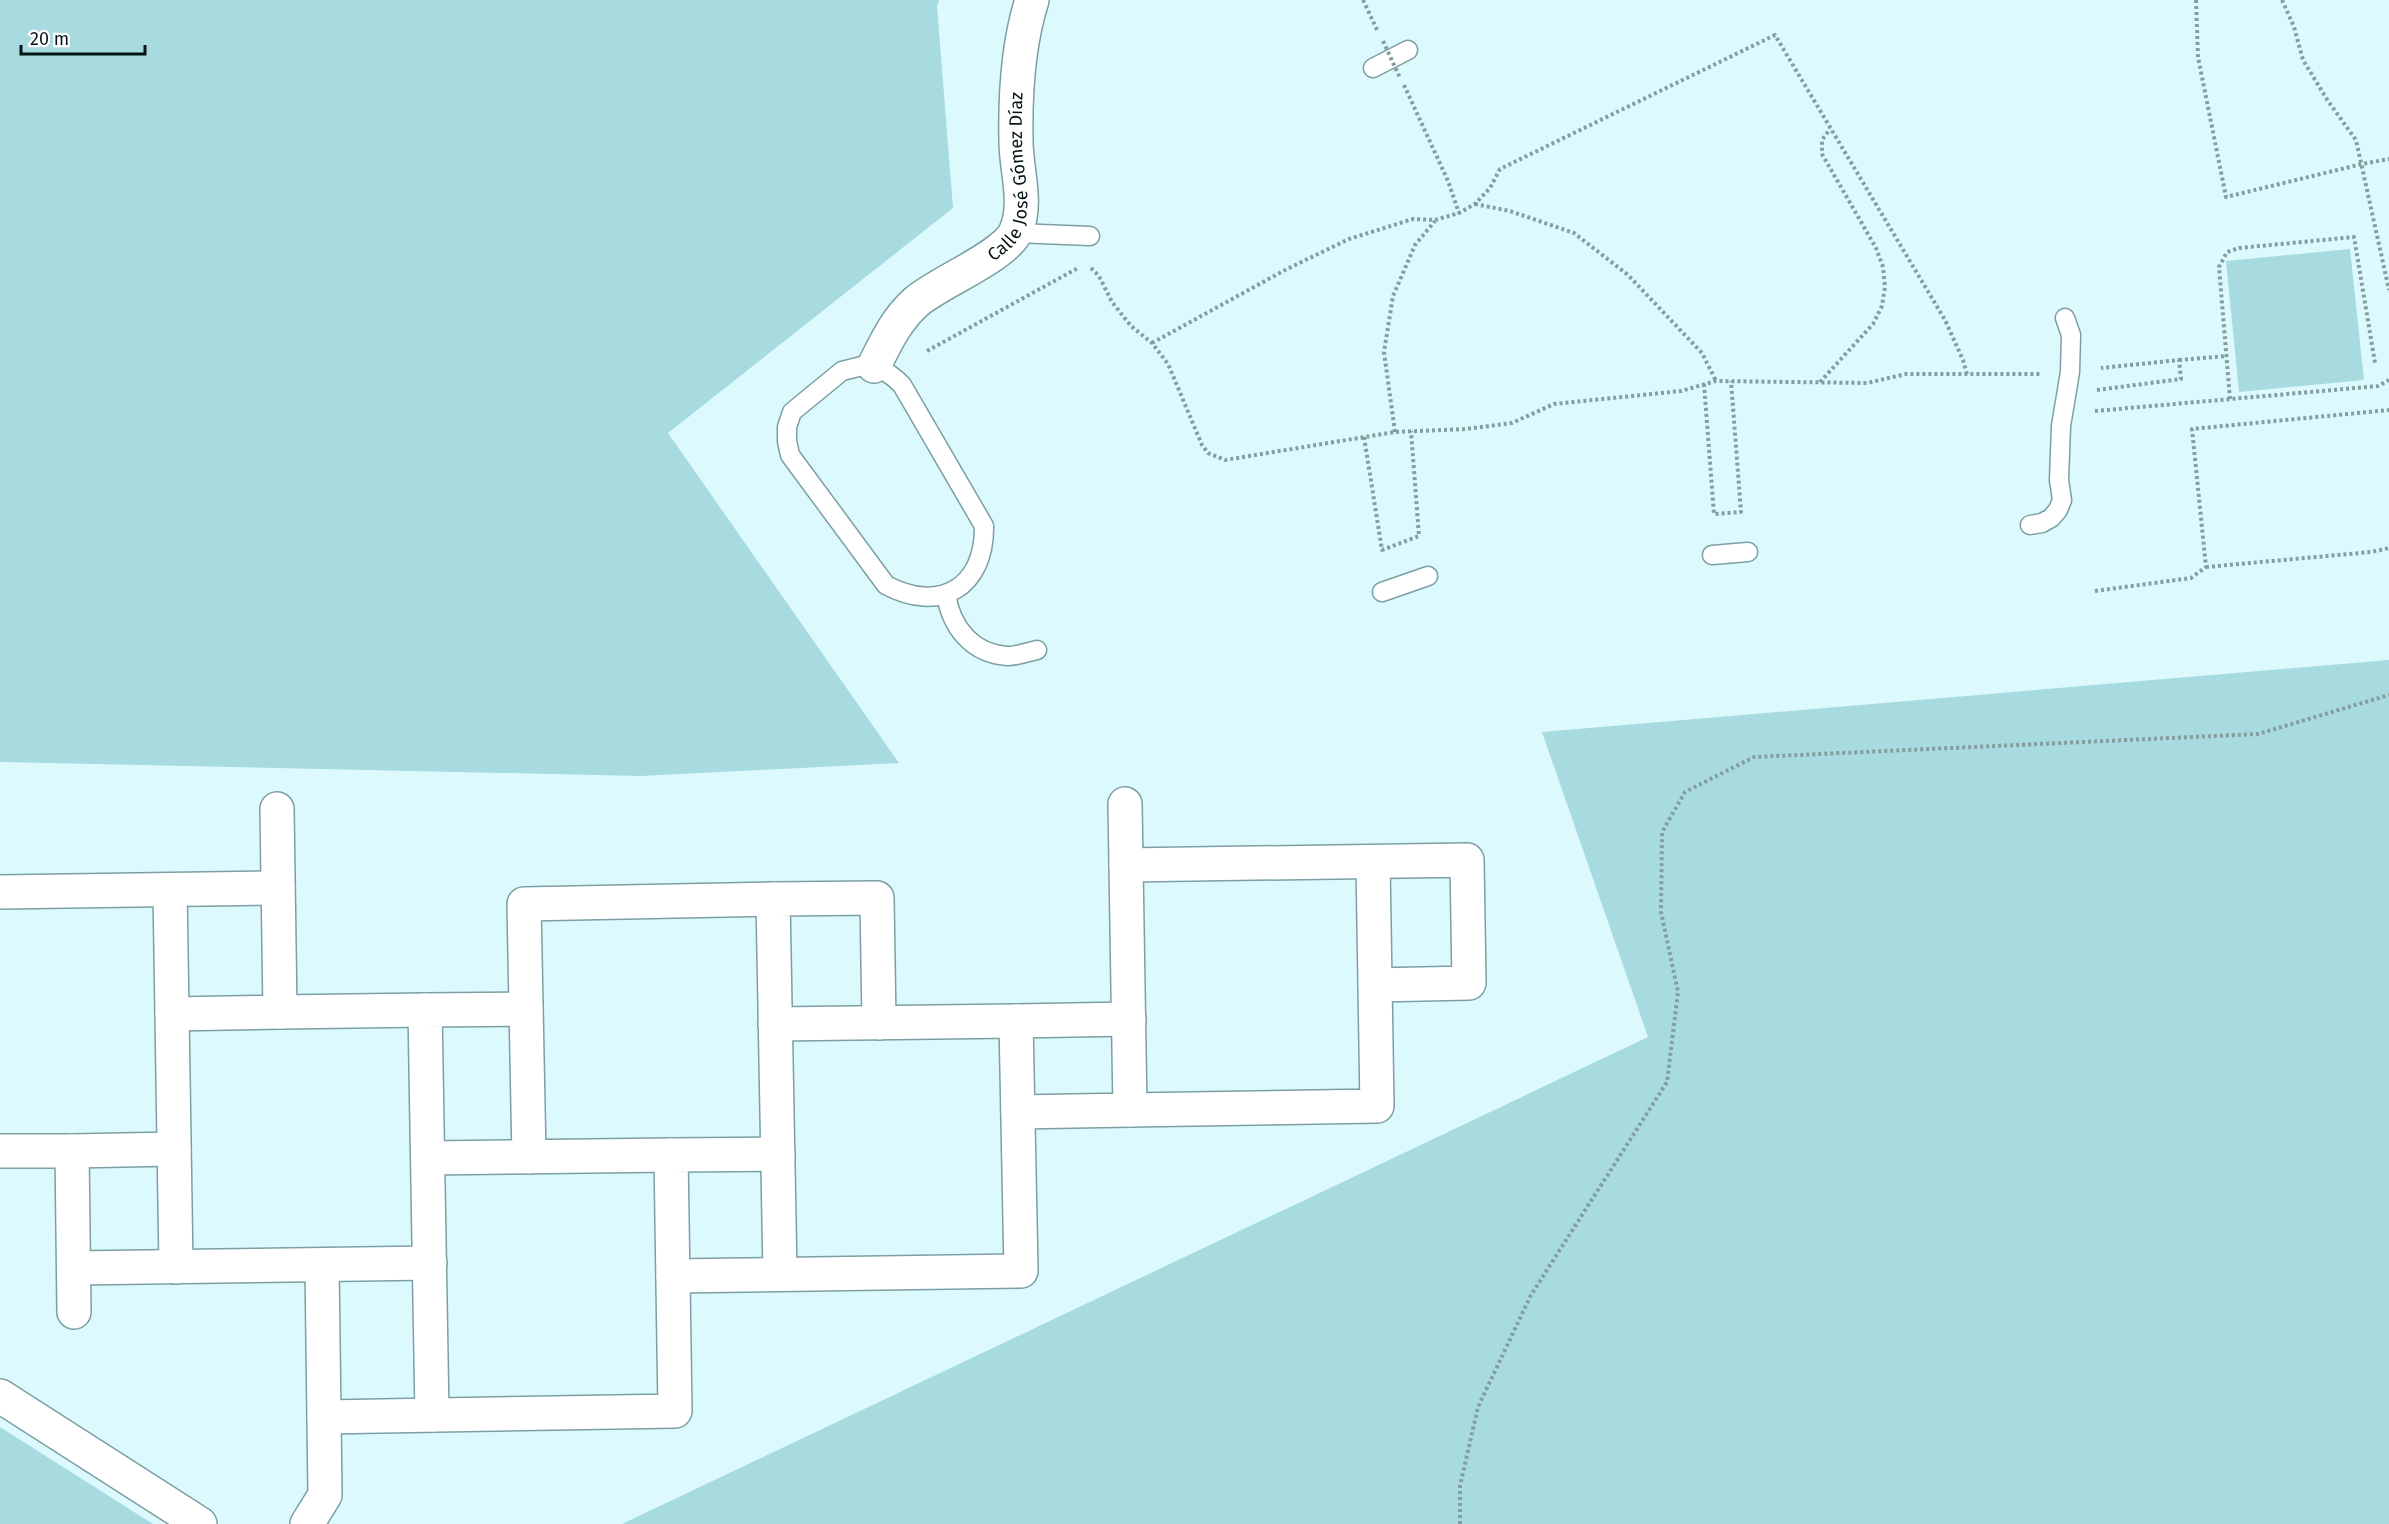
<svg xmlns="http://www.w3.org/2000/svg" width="2389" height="1524" viewBox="0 0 2389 1524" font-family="'Fira Sans',sans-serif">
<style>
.green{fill:#a7dbe0}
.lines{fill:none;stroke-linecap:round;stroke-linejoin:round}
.lane-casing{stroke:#7c9fa3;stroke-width:21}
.street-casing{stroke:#7c9fa3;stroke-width:36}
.path{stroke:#859d9f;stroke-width:4;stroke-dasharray:3 3;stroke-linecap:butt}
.lane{stroke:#fff;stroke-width:18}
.street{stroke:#fff;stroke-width:33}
.path-bridge{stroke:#859d9f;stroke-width:4;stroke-dasharray:3 3;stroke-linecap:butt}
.labels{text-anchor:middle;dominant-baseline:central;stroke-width:6;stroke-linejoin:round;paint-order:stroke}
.street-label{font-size:18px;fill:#061415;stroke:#fff}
</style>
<rect width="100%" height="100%" fill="#dcfafd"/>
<g class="green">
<path d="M 0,0 L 939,0 L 937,6 L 953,208 L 668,433 L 899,763 L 641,776 L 0,762 Z"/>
<path d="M 2350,249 L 2364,380 L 2239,392 L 2226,261 Z"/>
<path d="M 2389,660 L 2389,1524 L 622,1524 L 1648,1037 L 1542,732 Z"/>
<path d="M 0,1427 L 153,1524 L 0,1524 Z"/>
</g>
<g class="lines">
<defs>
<g id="lane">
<path d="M 1373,68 L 1408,50"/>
<path d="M 1016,233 L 1090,236"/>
<path d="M 862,366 C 880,367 889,372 902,385 L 984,526 C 985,587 940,614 886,585 L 790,455 L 787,441 L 787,427 L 792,412 L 842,371 Z"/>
<path d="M 2030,525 L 2042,523 L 2051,518 L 2058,510 L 2062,500 L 2059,480 L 2061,426 L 2070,372 L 2071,335 L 2065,318"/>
<path d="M 1712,555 L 1748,552"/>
<path d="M 1382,592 L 1428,576"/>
<path d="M 946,594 C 951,627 972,654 1008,656 C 1017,656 1028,652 1037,650"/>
</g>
<g id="street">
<path id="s1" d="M 874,366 C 886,342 896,320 916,302 C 939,282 1006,256 1016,231 C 1028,202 1016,171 1016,141 C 1015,94 1018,44 1032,0"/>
<path d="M 1126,865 L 1467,860 L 1469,983 L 1375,985"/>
<path d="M 170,890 L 172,1014 L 280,1012 L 277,809"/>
<path d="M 0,892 L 278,888"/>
<path d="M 280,1012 L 425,1010"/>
<path d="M 172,1014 L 176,1267"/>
<path d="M 775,1024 L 1016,1021"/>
<path d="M 1130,1110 L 1377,1106 L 1373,862"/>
<path d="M 1018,1112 L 1130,1110 L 1125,804"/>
<path d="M 0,1151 L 72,1151"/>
<path d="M 529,1157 L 524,904 L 773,899"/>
<path d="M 428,1158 L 671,1155"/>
<path d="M 74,1268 L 430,1263"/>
<path d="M 780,1274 L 773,899 L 877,898 L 879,1023"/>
<path d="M 673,1276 L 1021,1271 L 1016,1021 L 1129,1019"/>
<path d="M 74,1312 L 72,1151 L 174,1149"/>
<path d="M 0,1396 L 200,1524"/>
<path d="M 432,1415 L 425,1010 L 526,1009"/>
<path d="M 324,1417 L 675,1411 L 671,1155 L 778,1154"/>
<path d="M 307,1524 L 325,1495 L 322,1265"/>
</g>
</defs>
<use href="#lane" class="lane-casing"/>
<use href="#street" class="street-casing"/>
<g class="path">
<path d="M 1363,0 L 1378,32"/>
<path d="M 2196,0 L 2198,57 L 2226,197 L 2362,164 L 2389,159"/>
<path d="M 2282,0 L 2294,27 L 2303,60 L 2328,101 L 2356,140 L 2389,290"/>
<path d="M 1404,85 L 1448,181 L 1459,213"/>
<path d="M 1475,204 L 1510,211 L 1574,233 L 1628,275 L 1702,353 L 1716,381"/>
<path d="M 1091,268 L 1099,276 L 1112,302 L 1131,326 L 1152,343 L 1168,364 L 1202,445 L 1208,453 L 1225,460 L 1395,432 L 1466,429 L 1512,423 L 1554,404 L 1681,391 L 1716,381 L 1867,383 L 1906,374 L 2040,374"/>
<path d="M 1152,343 L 1285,270 L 1349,239 L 1413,219 L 1435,220 L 1459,213 L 1475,204 L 1490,188 L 1500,169 L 1775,35 L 1945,320 L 1963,360 L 1967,374"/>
<path d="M 927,351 L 1078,268"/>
<path d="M 2179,360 L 2226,356"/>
<path d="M 1820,382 L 1873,324 L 1882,306 L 1885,287 L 1883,267 L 1876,248 L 1822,154 L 1822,140 L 1830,129"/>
<path d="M 1704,384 L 1714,514 L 1741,512 L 1731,381"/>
<path d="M 2097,390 L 2181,379 L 2179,360 L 2101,368"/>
<path d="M 2230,399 L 2219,267 L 2227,252 L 2239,248 L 2354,237 L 2375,363"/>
<path d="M 2095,411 L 2367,387 L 2378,386 L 2389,380"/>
<path d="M 1395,432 L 1384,352 L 1393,296 L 1415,245 L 1435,221"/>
<path d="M 1364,437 L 1382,550 L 1419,536 L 1411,431"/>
<path d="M 2206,567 L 2371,552 L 2389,548"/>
<path d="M 2095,591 L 2191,578 L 2206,567 L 2192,429 L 2389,410"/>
<path d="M 1460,1524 L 1460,1486 L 1478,1407 L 1531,1295 L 1667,1082 L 1678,992 L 1661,912 L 1662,832 L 1685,792 L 1754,757 L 2258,734 L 2389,695"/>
</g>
<use href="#lane" class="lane"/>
<use href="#street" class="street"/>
<path class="path-bridge" d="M 1383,41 L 1400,78"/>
</g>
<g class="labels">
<g class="street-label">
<text stroke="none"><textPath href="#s1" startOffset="252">Calle José Gómez Díaz</textPath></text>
</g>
</g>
<path d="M21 45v9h124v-9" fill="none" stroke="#061415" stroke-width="3"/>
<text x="30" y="45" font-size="18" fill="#061415" stroke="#ffffff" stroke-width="4.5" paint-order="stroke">20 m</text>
</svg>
